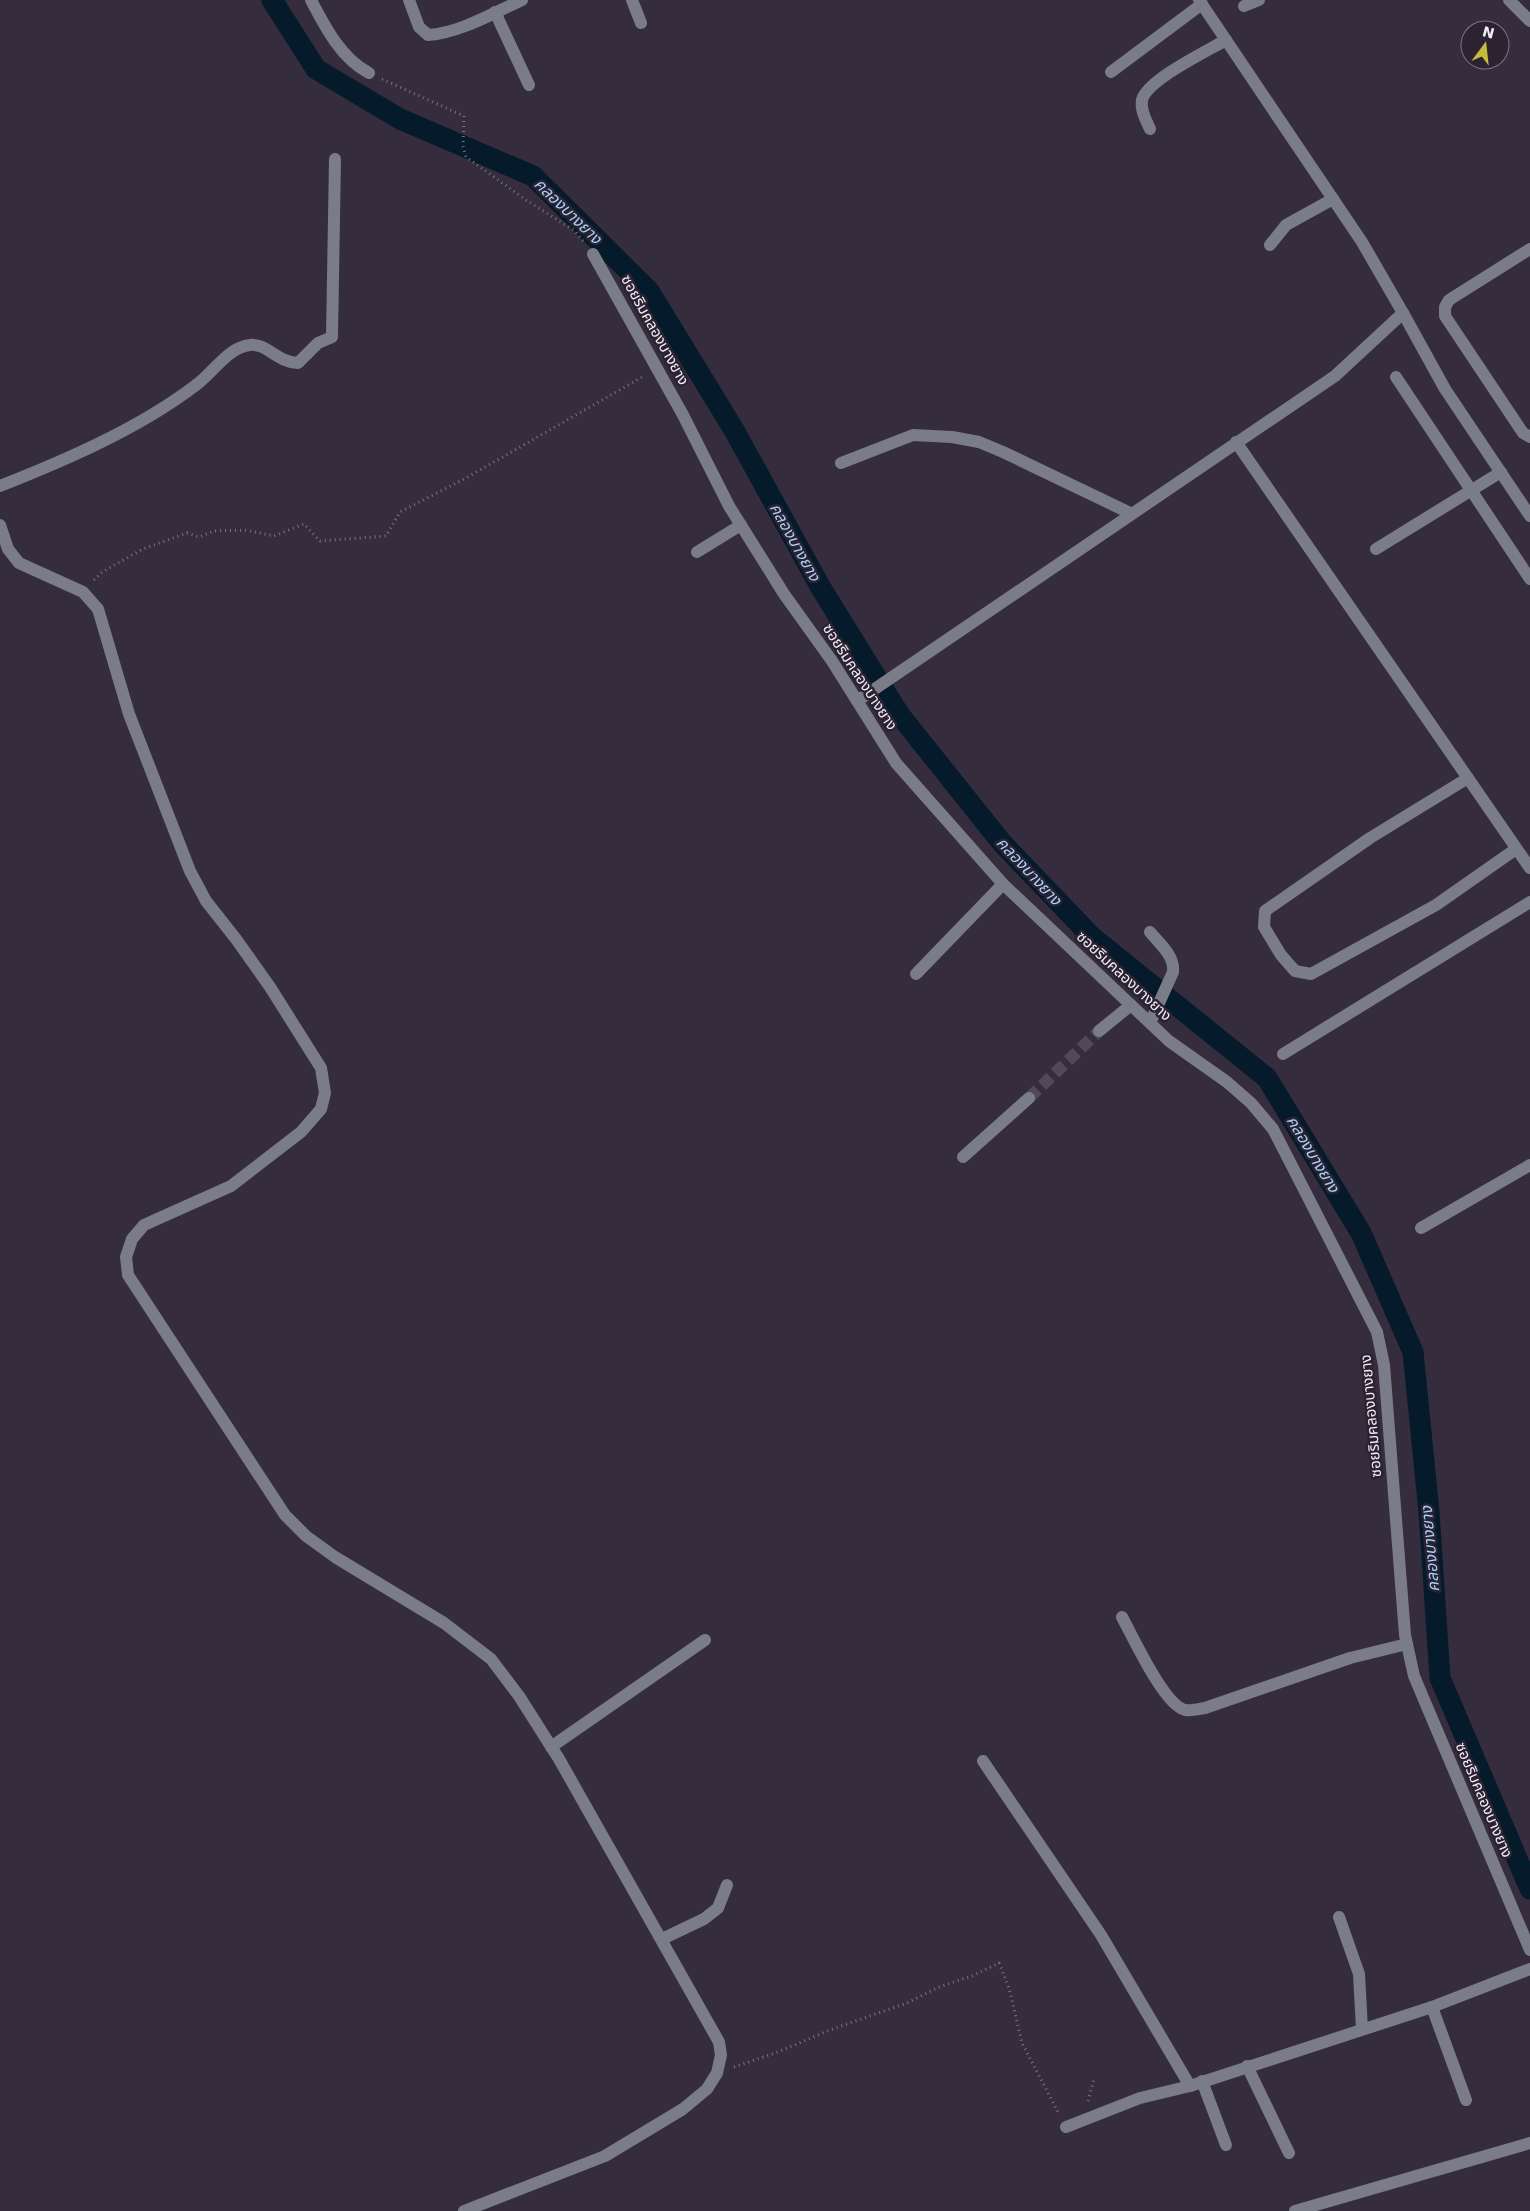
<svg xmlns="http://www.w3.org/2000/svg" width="1530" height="2211" viewBox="0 0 1530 2211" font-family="'DejaVu Sans','Noto Sans Thai',sans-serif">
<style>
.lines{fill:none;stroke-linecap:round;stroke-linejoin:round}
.canal{stroke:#051b2c;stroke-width:21}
.minor-tunnel{stroke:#514959;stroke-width:12;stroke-dasharray:12 6;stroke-linecap:butt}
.path{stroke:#7b7382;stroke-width:3;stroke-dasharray:1 4;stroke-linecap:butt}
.minor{stroke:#7a7c8a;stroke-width:12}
.labels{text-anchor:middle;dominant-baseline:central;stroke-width:5;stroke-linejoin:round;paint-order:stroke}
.street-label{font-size:15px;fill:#f1ecf7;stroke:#2b2332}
.water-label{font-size:16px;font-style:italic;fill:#a5d3fc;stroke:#2b2332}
</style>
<rect width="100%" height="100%" fill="#352c3d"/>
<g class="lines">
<path class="canal" d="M 272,0 L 316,69 L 400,119 L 533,176 L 649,291 L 734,430 L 821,588 L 899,714 L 1002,843 L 1092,937 L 1267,1078 L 1361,1233 L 1413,1352 L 1429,1512 L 1440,1678 L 1530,1889"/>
<path class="minor-tunnel" d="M 1029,1098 L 1099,1031"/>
<g class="path">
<path d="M 382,79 L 464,116 L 463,146 L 466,157 L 526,200 L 575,231 L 583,241"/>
<path d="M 94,580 L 102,572 L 143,549 L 187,533 L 199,537 L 214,531 L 245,530 L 274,536 L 304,524 L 320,541 L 386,536 L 400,512 L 466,478 L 644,376"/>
<path d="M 734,2067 L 778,2052 L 830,2030 L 907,2003 L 939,1987 L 972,1976 L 999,1963 L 1009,1988 L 1022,2043 L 1059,2114"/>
<path d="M 1088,2101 L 1094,2079"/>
</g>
<g class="minor">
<path d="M 311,0 C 325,27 341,58 369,73"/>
<path d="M 409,0 L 419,27 L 428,35 C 460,33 493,13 522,0"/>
<path d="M 632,0 L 641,23"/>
<path d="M 1509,0 L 1530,21"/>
<path d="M 1244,6 L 1259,0"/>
<path d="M 495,12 L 529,85"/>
<path d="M 1111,72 L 1202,4"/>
<path d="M 1150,129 C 1146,120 1140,110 1142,100 C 1147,80 1207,51 1226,40"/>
<path d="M 1270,245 L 1286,225 L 1333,199"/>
<path d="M 1530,249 L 1449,300 L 1445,307 L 1445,316 L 1523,433 L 1530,437"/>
<path d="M 593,254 L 683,415 L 729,506 L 784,594 L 832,661 L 896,763 L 1003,884 L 1169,1041 L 1227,1082 L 1251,1103 L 1273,1129 L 1377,1332 L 1384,1365 L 1405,1635 L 1414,1676 L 1530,1950"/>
<path d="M 1403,313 L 1445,389 L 1530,516"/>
<path d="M 1396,377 L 1530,579"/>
<path d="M 1236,442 L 1530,868"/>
<path d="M 841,463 L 913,435 L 952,437 L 979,442 L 1003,452 L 1130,513"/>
<path d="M 0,486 C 66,460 140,428 196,385 C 213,373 228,347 250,345 C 267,343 276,362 298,363 L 318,343 L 332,337 L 335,159"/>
<path d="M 0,525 L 8,549 L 19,563 L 83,592 L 98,609 L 129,714 L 190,871 L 206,901 L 236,939 L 270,987 L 321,1068 L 325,1093 L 321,1109 L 301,1132 L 231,1186 L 144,1225 L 132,1239 L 126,1257 L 128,1275 L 285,1515 L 306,1536 L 335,1557 L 444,1623 L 491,1659 L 519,1696 L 559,1759 L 719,2042 L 721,2055 L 717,2073 L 707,2089 L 683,2109 L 605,2156 L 464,2211"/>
<path d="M 1376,549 L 1501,472"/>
<path d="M 697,552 L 741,525"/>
<path d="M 857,701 L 1335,376 L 1403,313 L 1362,242 L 1199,0"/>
<path d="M 1468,778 L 1370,838 L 1265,911 L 1264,927 L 1281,955 L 1295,971 L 1311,974 L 1436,905 L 1516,849"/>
<path d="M 1150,932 C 1159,943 1175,956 1173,972 L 1150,1023"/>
<path d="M 916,974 L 1003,884"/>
<path d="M 1099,1031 L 1131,1005"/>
<path d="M 1283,1054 L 1530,902"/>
<path d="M 963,1157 L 1029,1098"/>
<path d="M 1421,1228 L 1530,1165"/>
<path d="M 1122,1617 C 1133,1637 1164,1705 1185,1710 C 1191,1711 1199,1709 1205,1708 L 1350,1658 L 1407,1644"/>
<path d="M 551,1747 L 705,1640"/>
<path d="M 983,1761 L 1101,1935 L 1190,2086"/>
<path d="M 1339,1917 L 1359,1974 L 1362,2029"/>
<path d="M 662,1939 L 704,1919 L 718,1908 L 727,1885"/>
<path d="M 1432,2007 L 1466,2100"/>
<path d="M 1247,2066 L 1289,2153"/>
<path d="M 1202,2081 L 1226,2145"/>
<path d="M 1066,2127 L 1140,2098 L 1190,2086 L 1432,2007 L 1530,1969"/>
<path d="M 1295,2211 L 1530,2143"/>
</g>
</g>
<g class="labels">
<g class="street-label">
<text transform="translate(655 330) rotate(61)">ซอยริมคลองบางยาง</text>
<text transform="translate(860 677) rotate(57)">ซอยริมคลองบางยาง</text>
<text transform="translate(1124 976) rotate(43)">ซอยริมคลองบางยาง</text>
<text transform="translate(1371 1416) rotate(-95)">ซอยริมคลองบางยาง</text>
<text transform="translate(1484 1800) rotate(67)">ซอยริมคลองบางยาง</text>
</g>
<g class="water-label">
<text transform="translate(568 211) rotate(44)">คลองบางยาง</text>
<text transform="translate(795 542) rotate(61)">คลองบางยาง</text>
<text transform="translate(1029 871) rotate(47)">คลองบางยาง</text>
<text transform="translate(1313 1154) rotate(59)">คลองบางยาง</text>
<text transform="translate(1430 1549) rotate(-95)">คลองบางยาง</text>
</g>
</g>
<g transform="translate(1485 45) rotate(15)"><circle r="24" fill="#2b2332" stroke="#7a7381"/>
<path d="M0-4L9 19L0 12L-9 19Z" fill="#c4bc3d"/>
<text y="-8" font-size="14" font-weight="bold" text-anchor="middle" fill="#f1ecf7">N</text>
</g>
</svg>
